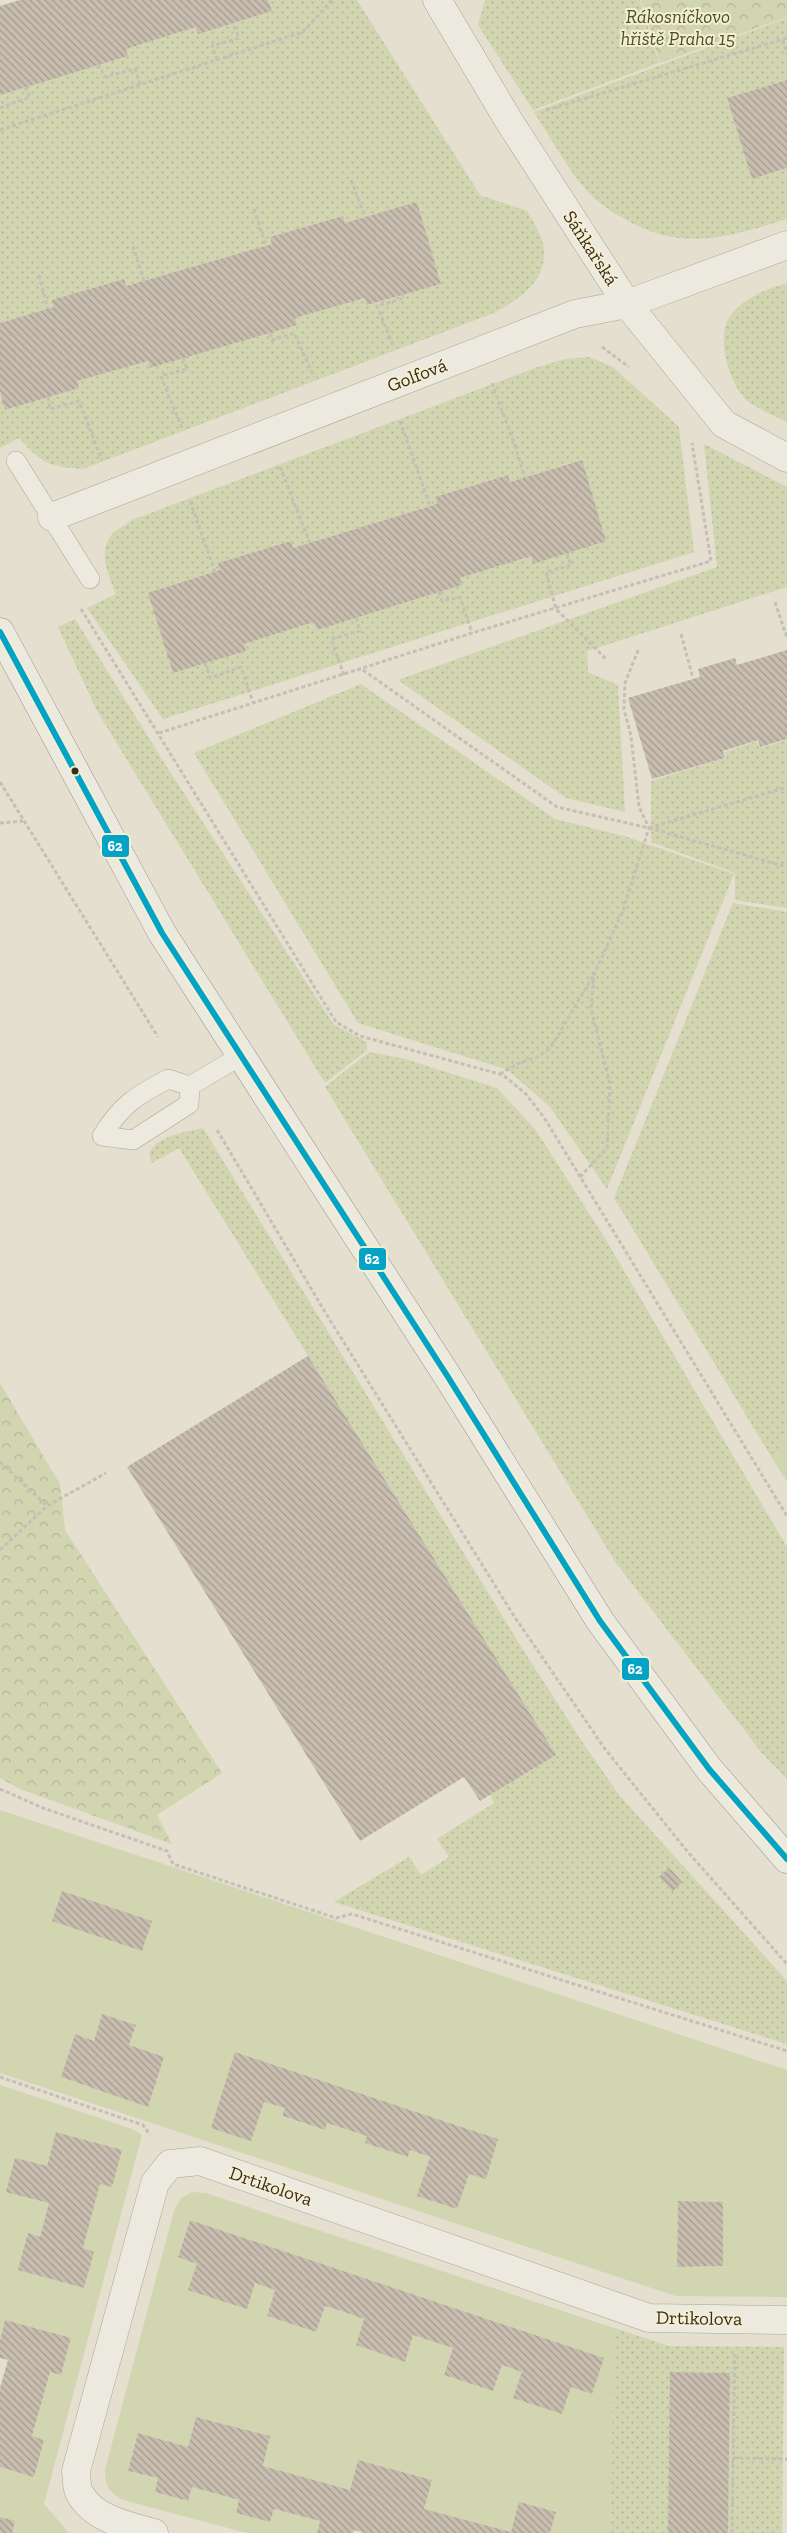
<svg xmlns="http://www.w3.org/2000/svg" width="787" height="2533" viewBox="0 0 787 2533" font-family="'Zilla Slab',serif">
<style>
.grass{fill:url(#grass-dots);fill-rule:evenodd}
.forest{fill:url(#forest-crowns)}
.garden{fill:#d1d5b0;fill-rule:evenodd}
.building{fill:url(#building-back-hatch)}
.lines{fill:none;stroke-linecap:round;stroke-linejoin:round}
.lane-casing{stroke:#a9a496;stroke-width:20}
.street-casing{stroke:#a9a496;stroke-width:29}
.secondary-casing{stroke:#999386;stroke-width:29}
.path{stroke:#c5c0b6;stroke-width:3;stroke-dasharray:4 2.5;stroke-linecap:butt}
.lane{stroke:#ece9df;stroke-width:19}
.street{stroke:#ece9df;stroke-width:28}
.secondary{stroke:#ece9df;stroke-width:28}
.bus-1-casing{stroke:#f5eed3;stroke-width:10}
.bus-1{stroke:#03a3c5;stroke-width:6}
.bus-dot{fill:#382d1e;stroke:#f5eed3;stroke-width:2}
.labels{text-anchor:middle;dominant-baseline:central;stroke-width:4;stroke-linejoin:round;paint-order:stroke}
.park-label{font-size:19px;font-style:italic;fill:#455425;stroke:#f5eed3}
.street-label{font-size:19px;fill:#382d1e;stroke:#f5eed3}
.line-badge{stroke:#f5eed3;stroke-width:2}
.badge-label{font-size:14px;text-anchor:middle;font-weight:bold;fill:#fff}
</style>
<defs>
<pattern id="grass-dots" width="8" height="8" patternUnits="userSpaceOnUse" patternTransform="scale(1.25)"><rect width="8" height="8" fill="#d1d5b0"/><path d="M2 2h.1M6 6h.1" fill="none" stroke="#b4b797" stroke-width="1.8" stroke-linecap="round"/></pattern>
<pattern id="forest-crowns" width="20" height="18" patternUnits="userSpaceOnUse" patternTransform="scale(1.25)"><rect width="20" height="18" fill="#d1d5b0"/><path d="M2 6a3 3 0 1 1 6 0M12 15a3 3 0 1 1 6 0" fill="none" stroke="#b4b797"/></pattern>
<pattern id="building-back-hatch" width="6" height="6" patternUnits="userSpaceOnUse" patternTransform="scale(1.25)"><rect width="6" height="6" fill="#c8bdaf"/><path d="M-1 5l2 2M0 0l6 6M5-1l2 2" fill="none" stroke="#a39a8e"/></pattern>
</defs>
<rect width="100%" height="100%" fill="#e4dfce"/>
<g class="grass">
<path d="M 268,0 L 357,0 L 480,195 L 527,211 C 532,220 538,229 541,238 C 555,276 519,301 491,314 L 83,469 C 49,467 41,463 19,438 L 0,448 L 0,391 L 6,410 L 78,388 L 77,381 L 148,361 L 150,368 L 296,325 L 295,318 L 365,298 L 368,305 L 441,284 L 417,203 L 345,223 L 343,216 L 270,237 L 272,244 L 126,286 L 124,279 L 53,300 L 54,307 L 0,323 L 0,95 L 99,64 L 126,49 L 196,27 L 272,10 Z"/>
<path d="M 485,0 L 640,0 L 659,63 L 533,110 L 478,25 Z"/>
<path d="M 787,18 L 787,80 L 727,98 L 752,179 L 787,168 L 787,219 C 727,237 681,253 623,218 C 610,211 597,202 587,191 C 566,167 551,138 534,112 Z"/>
<path d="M 787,283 L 787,422 C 775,416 760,410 749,402 C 730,388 714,335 731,315 C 746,297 766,289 787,283 Z"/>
<path d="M 589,357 L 613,367 L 679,427 L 694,552 L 163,719 L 87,608 L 116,594 C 109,576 97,552 112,534 C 117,529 126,525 132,520 L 535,368 L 565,359 ZM 581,460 L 606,541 L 533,563 L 531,556 L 460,578 L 462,585 L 317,630 L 314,622 L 244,644 L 246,651 L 173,673 L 149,593 L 220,570 L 218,563 L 291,541 L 293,548 L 437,504 L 435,497 L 507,475 L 510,482 Z"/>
<path d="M 704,444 L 787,487 L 787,587 L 587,651 L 588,672 L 618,685 L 625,812 L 566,798 L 398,680 L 717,567 Z"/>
<path d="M 75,619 L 165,764 L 334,1025 L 367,1042 L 367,1050 L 325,1083 L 97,711 L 58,627 Z"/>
<path d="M 361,684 L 555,819 L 624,836 L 734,874 L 607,1189 L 550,1107 L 508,1070 L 358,1023 L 194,753 Z"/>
<path d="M 787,740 L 787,908 L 735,900 L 735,873 L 651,842 L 651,781 L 726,758 L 725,752 L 757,741 L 760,748 Z"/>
<path d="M 733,903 L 787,912 L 787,1425 L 775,1463 L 614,1198 Z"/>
<path d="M 369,1052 L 405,1059 L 497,1088 L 535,1129 L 603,1235 L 787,1547 L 787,1779 L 761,1752 L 616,1563 L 325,1087 Z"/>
<path d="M 203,1128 L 520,1645 L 585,1746 L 620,1796 L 787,1981 L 787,2044 L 334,1902 L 409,1857 L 421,1875 L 449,1857 L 437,1839 L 494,1803 L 490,1795 L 556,1755 L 179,1148 L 152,1163 C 138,1140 188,1131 203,1128 Z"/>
<path d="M 614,2328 L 669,2346 L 784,2347 L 782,2533 L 728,2533 L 729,2373 L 671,2372 L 668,2533 L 610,2533 Z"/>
</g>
<g class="forest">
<path d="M 641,0 L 787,0 L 787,17 L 660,63 Z"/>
<path d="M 0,1383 L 60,1484 L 65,1530 L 222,1773 L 157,1815 L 172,1844 L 20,1789 L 0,1778 Z"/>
</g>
<g class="garden">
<path d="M 787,1425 L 787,1482 L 775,1463 Z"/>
<path d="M 0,1810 L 787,2070 L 787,2297 L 676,2296 L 0,2073 ZM 102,2014 L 136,2025 L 129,2045 L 164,2057 L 148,2106 L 61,2077 L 75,2034 L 94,2041 ZM 236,2052 L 498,2139 L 486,2178 L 469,2174 L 457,2209 L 418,2196 L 430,2157 L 410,2150 L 408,2157 L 366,2143 L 367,2136 L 327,2123 L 324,2130 L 282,2117 L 285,2108 L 264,2102 ZM 678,2201 L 723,2202 L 722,2266 L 677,2267 Z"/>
<path d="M 0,2085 L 132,2129 L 142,2135 L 44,2504 L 69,2533 L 12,2533 L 0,2517 L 0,2467 L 34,2476 L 44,2440 L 32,2436 L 50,2372 L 61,2375 L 71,2339 L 5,2321 L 0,2341 ZM 56,2132 L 121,2150 L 112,2186 L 100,2184 L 83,2248 L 94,2252 L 84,2288 L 19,2270 L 28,2234 L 40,2237 L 58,2173 Z"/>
<path d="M 192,2192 L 206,2193 L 614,2328 L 610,2533 L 550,2533 L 556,2512 L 511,2532 L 424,2509 L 432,2480 L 358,2460 L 350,2490 L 263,2466 L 270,2436 L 196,2417 L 188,2447 L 138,2433 L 128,2471 L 158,2478 L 155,2492 L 188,2501 L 192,2487 L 239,2500 L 236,2513 L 270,2522 L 274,2509 L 320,2521 L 317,2533 L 247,2533 L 123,2500 C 109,2492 105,2486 105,2470 L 174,2211 L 181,2198 ZM 190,2220 L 603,2358 L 592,2394 L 571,2387 L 562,2414 L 522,2372 L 502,2365 L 493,2391 L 444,2375 L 453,2348 L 413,2335 L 404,2362 L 356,2345 L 364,2319 L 325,2306 L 316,2332 L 267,2316 L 275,2290 L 255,2283 L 246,2309 L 197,2264 L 178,2256 Z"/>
</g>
<g class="building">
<path d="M 20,0 L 268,0 L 272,11 L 198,34 L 196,27 L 126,49 L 128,56 L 0,95 L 0,6 Z"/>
<path d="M 787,80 L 787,168 L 752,179 L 727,98 Z"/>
<path d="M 417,202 L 441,284 L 367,305 L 365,298 L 295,318 L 297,325 L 150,368 L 148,361 L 77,381 L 79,388 L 5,410 L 0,391 L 0,323 L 54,307 L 52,300 L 124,279 L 126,286 L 272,244 L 270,237 L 343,216 L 345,223 Z"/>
<path d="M 582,460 L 606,541 L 533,564 L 531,556 L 460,578 L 462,585 L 317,630 L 314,622 L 244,644 L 246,651 L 173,673 L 148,593 L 220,570 L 218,563 L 291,541 L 293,548 L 437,504 L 435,497 L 508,475 L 510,482 Z"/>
<path d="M 787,650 L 787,739 L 760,747 L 758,740 L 723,751 L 725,758 L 652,779 L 628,698 L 700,677 L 698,669 L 735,658 L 737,665 Z"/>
<path d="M 308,1356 L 556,1755 L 480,1801 L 464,1777 L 360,1841 L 127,1467 Z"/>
<path d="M 669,1868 L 682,1882 L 673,1891 L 659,1877 Z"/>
<path d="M 62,1891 L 152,1921 L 142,1951 L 52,1921 Z"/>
<path d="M 102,2014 L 136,2025 L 129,2045 L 164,2057 L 148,2107 L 61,2077 L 75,2034 L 94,2041 Z"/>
<path d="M 235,2052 L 498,2139 L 486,2179 L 469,2174 L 457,2209 L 417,2196 L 430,2157 L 410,2150 L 408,2157 L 365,2143 L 367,2136 L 327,2123 L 325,2130 L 282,2116 L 285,2108 L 264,2102 L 251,2141 L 211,2128 Z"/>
<path d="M 56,2132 L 122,2150 L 112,2187 L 100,2184 L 83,2248 L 94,2252 L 84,2288 L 18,2270 L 28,2233 L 40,2237 L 49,2203 L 6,2192 L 15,2158 L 47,2166 Z"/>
<path d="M 678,2201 L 723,2202 L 723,2266 L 677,2267 Z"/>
<path d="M 190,2220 L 604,2358 L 592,2394 L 571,2387 L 562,2414 L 513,2398 L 522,2372 L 502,2365 L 493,2391 L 444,2375 L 453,2348 L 413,2335 L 405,2362 L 356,2345 L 364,2319 L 344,2312 L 325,2306 L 316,2332 L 267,2316 L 275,2290 L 255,2283 L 247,2309 L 188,2290 L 197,2264 L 178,2257 Z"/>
<path d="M 5,2320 L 71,2338 L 61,2375 L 50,2372 L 32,2436 L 44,2440 L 34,2477 L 0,2467 L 0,2388 L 8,2360 L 0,2358 L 0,2341 Z"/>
<path d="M 670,2372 L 730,2373 L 728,2533 L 668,2533 Z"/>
<path d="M 196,2417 L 270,2436 L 263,2466 L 350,2490 L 358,2460 L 432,2480 L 424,2509 L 511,2532 L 519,2502 L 556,2512 L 550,2533 L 364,2533 L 354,2530 L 353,2533 L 317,2533 L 320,2521 L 274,2509 L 270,2522 L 236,2513 L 239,2500 L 192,2487 L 188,2501 L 155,2492 L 158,2478 L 128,2471 L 138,2433 L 188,2447 Z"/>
<path d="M 0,2517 L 15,2521 L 12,2533 L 0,2533 Z"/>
</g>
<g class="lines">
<defs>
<g id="lane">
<path d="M 16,461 L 90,579"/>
<path d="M 190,1086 L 189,1104 L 133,1140 L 102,1136 C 122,1104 136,1096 168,1079 L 190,1086 L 242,1055"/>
</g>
<g id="street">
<path d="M 437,0 L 509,121 L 627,304 L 724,424 L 787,458"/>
<path d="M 52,517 L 575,314 L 627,304 L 787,245"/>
<path d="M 154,2533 C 128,2526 94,2519 80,2494 C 76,2488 77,2478 76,2471 L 155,2183 L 170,2164 L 200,2161 L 649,2318 L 787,2320"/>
</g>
<path id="secondary" d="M 0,632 L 162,933 L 448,1377 L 600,1621 L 709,1769 L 787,1859"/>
</defs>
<use href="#lane" class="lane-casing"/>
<use href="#street" class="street-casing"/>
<use href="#secondary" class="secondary-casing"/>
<g class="path">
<path d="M 783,40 L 787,55"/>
<path d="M 217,60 L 212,46 L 239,38 L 233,23"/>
<path d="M 99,64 L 104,77 L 135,69 L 140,85"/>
<path d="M 0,108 L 30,97 L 25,88"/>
<path d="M 546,110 L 787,38"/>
<path d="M 0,130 L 303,32 L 332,0"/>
<path d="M 351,180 L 365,217"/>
<path d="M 254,209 L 266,246"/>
<path d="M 133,246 L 144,281"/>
<path d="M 39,275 L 48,309"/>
<path d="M 270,333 L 272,340 L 294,333 L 314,377"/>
<path d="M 393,345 L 377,306 L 404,298 L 403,295"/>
<path d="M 602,347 L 629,367"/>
<path d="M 492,383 L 515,446"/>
<path d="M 48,397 L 50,409 L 79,401 L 102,460"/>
<path d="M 400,421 L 430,506"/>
<path d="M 182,428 L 161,376 L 187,369 L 183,358"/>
<path d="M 515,445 L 525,478"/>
<path d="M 280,467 L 310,543"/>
<path d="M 190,501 L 215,572"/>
<path d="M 567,553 L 571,565 L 546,572 L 556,609 L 606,659"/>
<path d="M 439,592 L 442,601 L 460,597 L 472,633"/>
<path d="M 775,602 L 787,638"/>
<path d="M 81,609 L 336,1022 L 360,1036 L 503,1075 L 526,1094 L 545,1119 L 787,1516"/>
<path d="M 681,634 L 693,678"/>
<path d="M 205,663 L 210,678 L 241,667 L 253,702"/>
<path d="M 363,670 L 557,807 L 649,828 L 787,867"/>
<path d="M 344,675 L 331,639 L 360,631 L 356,617"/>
<path d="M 159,733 L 472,633 L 711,561 L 692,443"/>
<path d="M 0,782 L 158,1037"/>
<path d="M 0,823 L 23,821"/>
<path d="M 649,828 L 787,787"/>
<path d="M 500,1074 L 521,1062 L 538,1057 L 551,1047 L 593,976"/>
<path d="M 217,1130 L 325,1312 L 514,1616 L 605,1749 L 687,1851 L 787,1964"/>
<path d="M 580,1177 L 607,1148 L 610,1084 L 591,1009 L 594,975 L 623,910 L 649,828 L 639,807 L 631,736 L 624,709 L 625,683 L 639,648"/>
<path d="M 0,1462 L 47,1506 L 106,1473"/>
<path d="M 0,1550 L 47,1506"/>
<path d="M 0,1789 L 43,1808 L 167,1851 L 173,1864 L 336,1918 L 352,1914 L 787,2051"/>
<path d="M 0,2077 L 143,2125 L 150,2135"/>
<path d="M 733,2458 L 787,2459"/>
<path d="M 732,2533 L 735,2354"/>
</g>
<use href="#lane" class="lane"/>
<use href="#street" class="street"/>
<use href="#secondary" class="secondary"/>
<defs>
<path id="bus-1" d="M 0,632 L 162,933 L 448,1377 L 600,1621 L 709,1769 L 787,1859"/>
</defs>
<use href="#bus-1" class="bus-1-casing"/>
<use href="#bus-1" class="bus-1"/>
</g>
<circle class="bus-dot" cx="75" cy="771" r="4.5"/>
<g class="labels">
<g class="park-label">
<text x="678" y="16">Rákosníčkovo<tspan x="678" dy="22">hřiště Praha 15</tspan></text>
</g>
<g class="street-label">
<text transform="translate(591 248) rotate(57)">Sáňkařská</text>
<text transform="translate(417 375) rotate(-21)">Golfová</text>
<text transform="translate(271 2186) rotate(19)">Drtikolova</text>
<text transform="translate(699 2318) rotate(1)">Drtikolova</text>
</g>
</g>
<g class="line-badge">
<rect x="101" y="834" width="29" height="24" rx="5" fill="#03a3c5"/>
<rect x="358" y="1247" width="29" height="24" rx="5" fill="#03a3c5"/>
<rect x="621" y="1657" width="29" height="24" rx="5" fill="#03a3c5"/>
</g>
<g class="badge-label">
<text x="115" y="851">62</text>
<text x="372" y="1264">62</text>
<text x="635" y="1674">62</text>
</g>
</svg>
